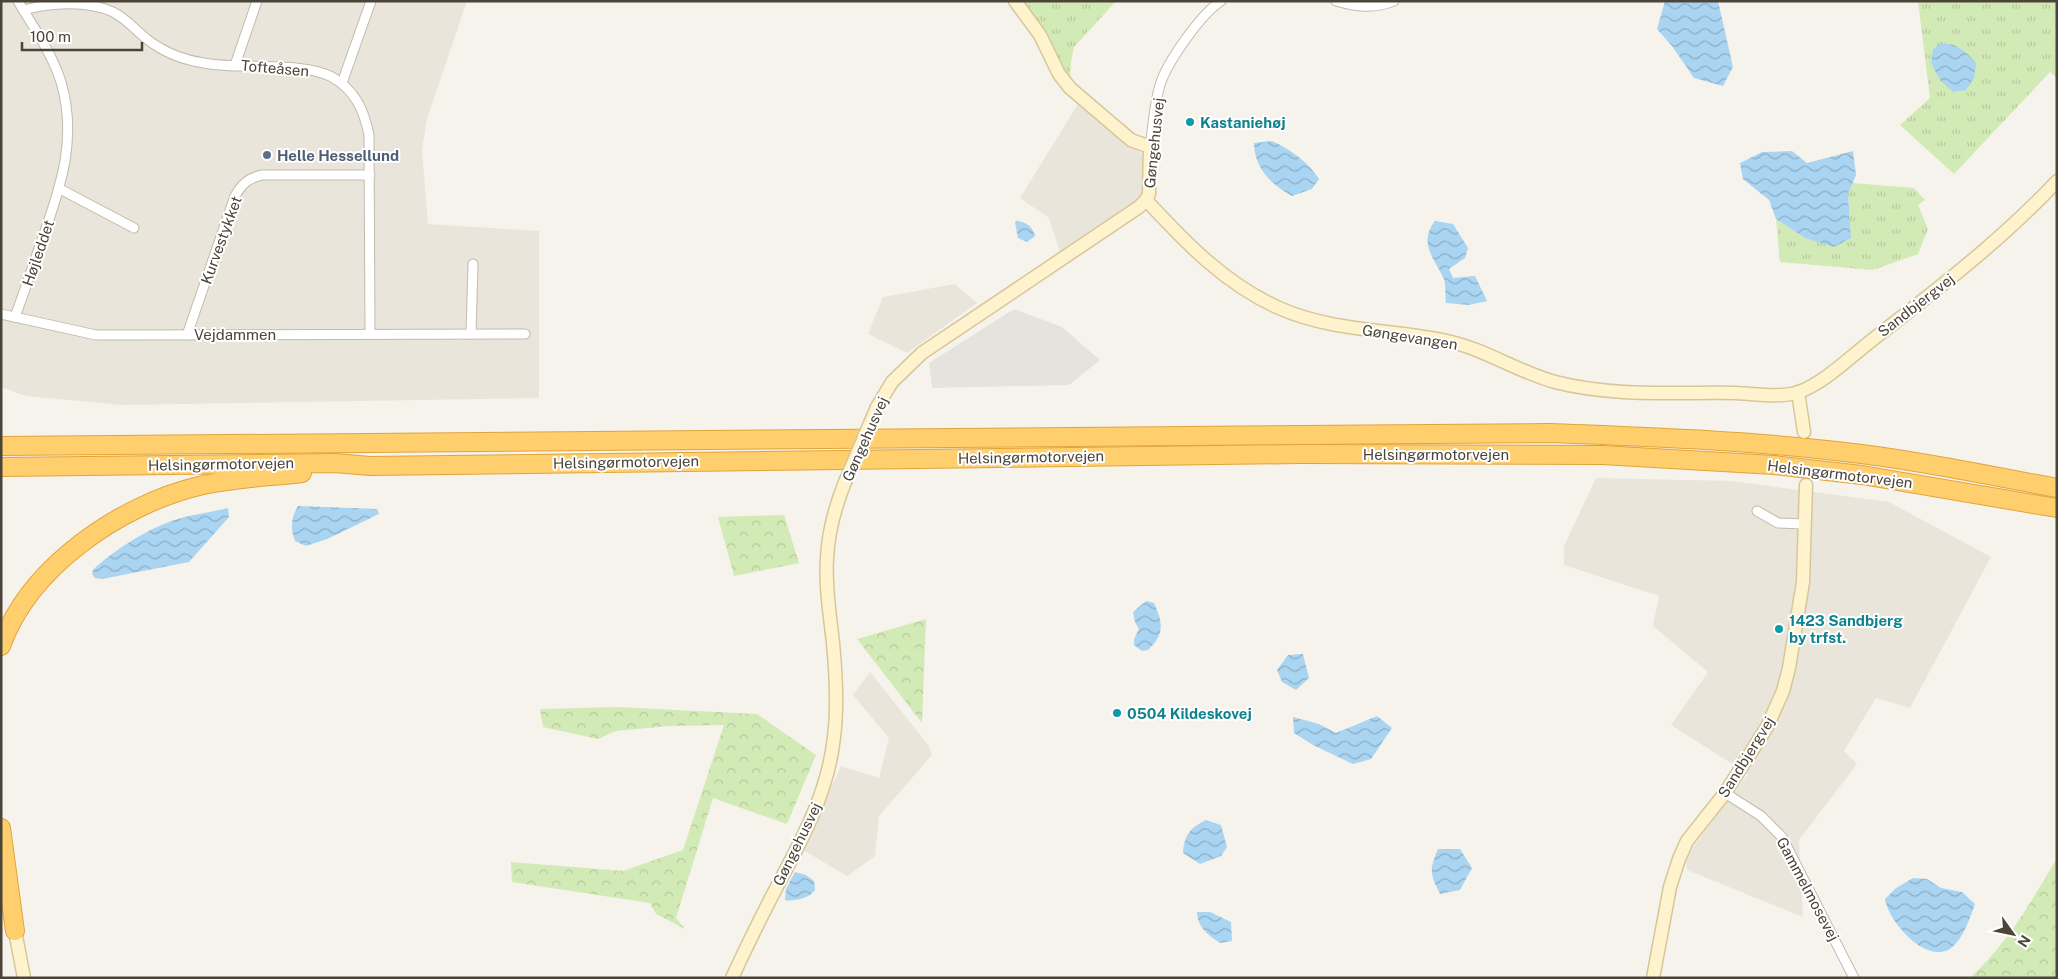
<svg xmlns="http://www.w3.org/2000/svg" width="2058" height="979" viewBox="0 0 2058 979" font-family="'Public Sans',sans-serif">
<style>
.residential{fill:#eae5da}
.industrial{fill:#e6e2dd}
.grass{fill:url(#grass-tufts)}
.forest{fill:url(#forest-crowns)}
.water{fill:url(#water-waves)}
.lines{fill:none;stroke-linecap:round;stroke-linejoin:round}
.street-casing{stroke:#c2bbae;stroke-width:11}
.secondary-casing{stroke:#d6c79b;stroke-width:15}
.highway-casing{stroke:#e0a43c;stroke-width:20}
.street{stroke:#fff;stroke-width:9}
.secondary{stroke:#fff3cd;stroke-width:12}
.highway{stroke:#ffcf6e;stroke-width:18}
.secondary-bridge-casing{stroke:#d6c79b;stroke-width:15;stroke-linecap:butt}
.secondary-bridge{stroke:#fff3cd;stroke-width:12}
.culture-dot{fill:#0f9aa8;stroke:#fff;stroke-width:2}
.service-dot{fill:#5c6f8a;stroke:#fff;stroke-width:2}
.labels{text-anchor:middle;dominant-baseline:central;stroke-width:4;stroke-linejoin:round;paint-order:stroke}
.street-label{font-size:15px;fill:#4b4439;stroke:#fff}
.culture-label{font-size:15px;font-weight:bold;fill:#0d838f;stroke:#fff;text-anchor:start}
.service-label{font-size:15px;font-weight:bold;fill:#4e5e75;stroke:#fff;text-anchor:start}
</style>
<defs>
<pattern id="grass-tufts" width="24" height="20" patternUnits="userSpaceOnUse" patternTransform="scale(1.25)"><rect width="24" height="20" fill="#d2eab5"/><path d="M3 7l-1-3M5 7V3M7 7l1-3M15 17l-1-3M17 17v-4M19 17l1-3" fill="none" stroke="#b6ca9c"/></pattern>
<pattern id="forest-crowns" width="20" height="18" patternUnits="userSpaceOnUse" patternTransform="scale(1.25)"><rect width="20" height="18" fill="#d2eab5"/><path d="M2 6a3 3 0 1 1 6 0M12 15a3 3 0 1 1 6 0" fill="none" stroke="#b6ca9c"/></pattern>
<pattern id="water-waves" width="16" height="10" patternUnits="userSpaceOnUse" patternTransform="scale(1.25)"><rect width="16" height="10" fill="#a9d4f2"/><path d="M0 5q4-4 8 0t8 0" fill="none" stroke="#8caec5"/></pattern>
</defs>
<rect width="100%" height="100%" fill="#f6f3ec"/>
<g class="residential">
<path d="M 1,1 L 467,1 L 427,119 L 422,150 L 428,224 L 539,231 L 539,398 L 122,405 L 26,396 L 1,387 Z"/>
<path d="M 1078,104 L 1142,154 L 1146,162 L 1147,178 L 1142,200 L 1060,252 L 1049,218 L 1020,198 Z"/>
<path d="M 955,284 L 977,303 L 907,353 L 868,334 L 883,297 Z"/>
<path d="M 1596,478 L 1732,481 L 1889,502 L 1991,557 L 1910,708 L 1876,698 L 1844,751 L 1857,764 L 1799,840 L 1803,917 L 1687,870 L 1686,857 L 1748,774 L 1671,725 L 1708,672 L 1653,626 L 1659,596 L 1564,565 L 1564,546 Z"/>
<path d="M 870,672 L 929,746 L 932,755 L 879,816 L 875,856 L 847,876 L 803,850 L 841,766 L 879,778 L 889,738 L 853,695 Z"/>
</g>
<path class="industrial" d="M 1014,309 L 1062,327 L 1100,360 L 1069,385 L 932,388 L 929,363 Z"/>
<g class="grass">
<path d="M 1020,1 L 1116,1 L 1074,47 L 1071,61 L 1070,81 Z"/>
<path d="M 1918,1 L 2057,1 L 2057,78 L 2050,72 L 1954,174 L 1900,125 L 1930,98 Z"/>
<path d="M 1852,183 L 1914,188 L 1925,200 L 1918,205 L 1928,229 L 1918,254 L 1873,270 L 1780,262 L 1776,219 L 1805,238 L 1851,237 L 1848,194 Z"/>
</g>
<g class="forest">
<path d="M 784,515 L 799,563 L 734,576 L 718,517 Z"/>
<path d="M 926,619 L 922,723 L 857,639 Z"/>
<path d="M 618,707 L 757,714 L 816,755 L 787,824 L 713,798 L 676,918 L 685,929 L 656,914 L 650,903 L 512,882 L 511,862 L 623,871 L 683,850 L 724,725 L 669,726 L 616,731 L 598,739 L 543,727 L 540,709 Z"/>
<path d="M 2057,858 L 2057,978 L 1970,978 C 2008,943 2031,902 2057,858 Z"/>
</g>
<g class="water">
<path d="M 1665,1 L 1718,1 L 1733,67 L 1723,86 L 1694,78 L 1672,46 L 1657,29 Z"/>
<path d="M 1942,43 C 1957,44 1966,51 1976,63 L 1974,78 L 1966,90 L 1953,92 L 1940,80 L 1931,63 L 1933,49 Z"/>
<path d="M 1272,141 C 1290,149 1308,162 1319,179 L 1312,189 L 1292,196 C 1271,185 1254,167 1254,143 Z"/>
<path d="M 1792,151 L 1807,163 L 1853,151 L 1856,175 L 1848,194 L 1851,238 L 1834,247 L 1805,238 L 1776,219 L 1769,200 L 1743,179 L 1740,163 L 1762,152 Z"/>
<path d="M 1017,221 C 1026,222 1033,227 1035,236 L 1027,242 L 1018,238 L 1015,222 Z"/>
<path d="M 1435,221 L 1453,224 L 1468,248 L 1465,258 L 1449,269 L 1453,278 L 1475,276 L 1487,301 L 1469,305 L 1446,303 C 1445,296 1446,286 1444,279 C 1434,258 1418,243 1435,221 Z"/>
<path d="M 298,506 L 377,509 L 379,514 L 327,539 L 306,546 L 295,541 C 290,528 291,518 298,506 Z"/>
<path d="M 228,508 L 229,517 L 189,562 L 102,579 L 95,578 L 92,574 L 93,570 C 112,551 152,526 178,519 C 194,514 212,512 228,508 Z"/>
<path d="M 1146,601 L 1154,603 C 1163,623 1165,634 1148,650 L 1142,651 L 1134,645 L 1134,639 L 1139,629 L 1135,622 L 1133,612 Z"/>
<path d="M 1303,654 L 1309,678 L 1296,690 L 1282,682 L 1277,670 L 1288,655 Z"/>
<path d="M 1377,716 L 1392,728 L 1371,759 L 1353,764 L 1315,746 L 1294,733 L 1293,717 L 1319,724 L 1336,733 Z"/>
<path d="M 1206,820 L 1221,825 L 1227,847 L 1221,856 L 1200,864 L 1183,853 C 1184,835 1190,828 1206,820 Z"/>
<path d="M 1438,849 L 1460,849 L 1472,868 L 1460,890 L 1440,894 C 1430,874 1429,870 1438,849 Z"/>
<path d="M 795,872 L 806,875 L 814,881 L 815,890 C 810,898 793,902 785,900 L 786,889 Z"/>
<path d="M 1913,878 L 1927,879 L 1941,888 L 1962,892 L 1975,904 C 1970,918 1962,943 1948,950 C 1923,962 1888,920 1885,899 L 1896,888 Z"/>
<path d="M 1197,912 L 1210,912 L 1231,922 L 1232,941 L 1220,943 C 1207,934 1198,928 1197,912 Z"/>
</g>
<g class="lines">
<defs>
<g id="street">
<path d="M 1336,1 C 1356,7 1374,9 1394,1"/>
<path d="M 23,10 C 51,3 86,0 113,12 C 127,19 136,31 148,40 C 165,53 184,60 204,63 C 238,70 303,61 332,77 C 355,90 364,110 369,135 L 370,334"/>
<path d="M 235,65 L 257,1"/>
<path d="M 342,83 L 371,1"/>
<path d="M 1150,147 C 1153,127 1154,105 1160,85 C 1167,62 1201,14 1221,1"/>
<path d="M 60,189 L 134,228"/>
<path d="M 1,314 L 96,335 L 525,334"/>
<path d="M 15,317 C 25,290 34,262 44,234 C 62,183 77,136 61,82 C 52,53 33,27 18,1"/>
<path d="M 471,334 L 473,264"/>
<path d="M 187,335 L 235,196 C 242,184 248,178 262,175 L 370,175"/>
<path d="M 1757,511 L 1778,523 L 1805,524"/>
<path d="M 1725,793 L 1761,816 L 1782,837 L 1854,978"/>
</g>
<g id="secondary">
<path d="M 1146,200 C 1186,243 1225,284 1279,308 C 1333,332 1391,329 1447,341 C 1485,349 1518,372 1555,382 C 1613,397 1676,392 1736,393 C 1756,394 1781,398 1799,392 C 1825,382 1849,358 1871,341 C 1936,290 2001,241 2057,181"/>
<path d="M 1798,392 L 1804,432"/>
<path d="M 877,407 L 892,382 L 922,353 L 1139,207 L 1146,200 L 1149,194 L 1150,147 L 1131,140 L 1070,88 L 1059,74 L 1040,35 L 1015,1"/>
<path d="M 15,931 L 24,978"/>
<path d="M 732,978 C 745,950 758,923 772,896 C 799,845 828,795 834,737 C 838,706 836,674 833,643 C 830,615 825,587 827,559 C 828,532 835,507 845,482"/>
<path d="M 1653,978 L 1670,887 L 1679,859 L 1687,841 L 1725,793 L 1767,727 L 1783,691 L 1789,668 L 1803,582 L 1806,485"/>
</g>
<g id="highway">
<path d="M 1,446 L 1551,433 C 1646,437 1741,440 1836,451 C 1910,459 1983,474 2057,488"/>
<path d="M 1,467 L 335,463 L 370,466 L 1300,454 L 1602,455 L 1774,465 L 1862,475 L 2057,508"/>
<path d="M 1,646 C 29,567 120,505 199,486 C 232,478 268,477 302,473"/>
<path d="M 1,828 L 15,931"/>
</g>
</defs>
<use href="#street" class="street-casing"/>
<use href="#secondary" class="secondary-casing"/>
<use href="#highway" class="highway-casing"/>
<use href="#street" class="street"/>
<use href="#secondary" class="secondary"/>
<use href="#highway" class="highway"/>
<defs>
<path id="secondary-bridge" d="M 845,482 L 877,407"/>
</defs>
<use href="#secondary-bridge" class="secondary-bridge-casing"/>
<use href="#secondary-bridge" class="secondary-bridge"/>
</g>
<g class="culture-dot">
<circle cx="1190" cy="122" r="5"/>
<circle cx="1779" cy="629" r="5"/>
<circle cx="1117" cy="713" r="5"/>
</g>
<circle class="service-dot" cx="267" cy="155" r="5"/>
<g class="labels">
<g class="street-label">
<text transform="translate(275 68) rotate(5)">Tofteåsen</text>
<text transform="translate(1154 143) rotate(-84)">Gøngehusvej</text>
<text transform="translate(221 240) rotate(-70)">Kurvestykket</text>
<text transform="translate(38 253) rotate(-71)">Højleddet</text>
<text transform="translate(1916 305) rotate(-38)">Sandbjergvej</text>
<text x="235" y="334">Vejdammen</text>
<text transform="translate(1410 337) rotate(9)">Gøngevangen</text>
<text transform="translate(865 439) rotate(-66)">Gøngehusvej</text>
<text x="1436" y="454">Helsingørmotorvejen</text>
<text transform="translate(1031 457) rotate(-1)">Helsingørmotorvejen</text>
<text transform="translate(626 462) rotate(-1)">Helsingørmotorvejen</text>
<text transform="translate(221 464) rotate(-1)">Helsingørmotorvejen</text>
<text transform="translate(1840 474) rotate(7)">Helsingørmotorvejen</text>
<text transform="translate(1746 757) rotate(-58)">Sandbjergvej</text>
<text transform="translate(797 844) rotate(-64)">Gøngehusvej</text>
<text transform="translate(1808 889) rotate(62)">Gammelmosevej</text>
</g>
<g class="culture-label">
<text x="1200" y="122">Kastaniehøj</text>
<text x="1789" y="620">1423 Sandbjerg<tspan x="1789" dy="17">by trfst.</tspan></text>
<text x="1127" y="713">0504 Kildeskovej</text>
</g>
<g class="service-label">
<text x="277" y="155">Helle Hessellund</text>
</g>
</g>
<rect width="2058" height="979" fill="none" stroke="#4b4439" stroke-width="5"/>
<g transform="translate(2013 934) rotate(123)" stroke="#ffffff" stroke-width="4" paint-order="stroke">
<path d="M0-4L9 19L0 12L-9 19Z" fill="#4b4439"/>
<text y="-8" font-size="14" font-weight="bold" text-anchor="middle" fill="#4b4439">N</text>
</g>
<path d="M22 42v8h120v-8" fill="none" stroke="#4b4439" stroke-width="2.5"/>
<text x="30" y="42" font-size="15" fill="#4b4439" stroke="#ffffff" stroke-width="4" paint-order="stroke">100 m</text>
</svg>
